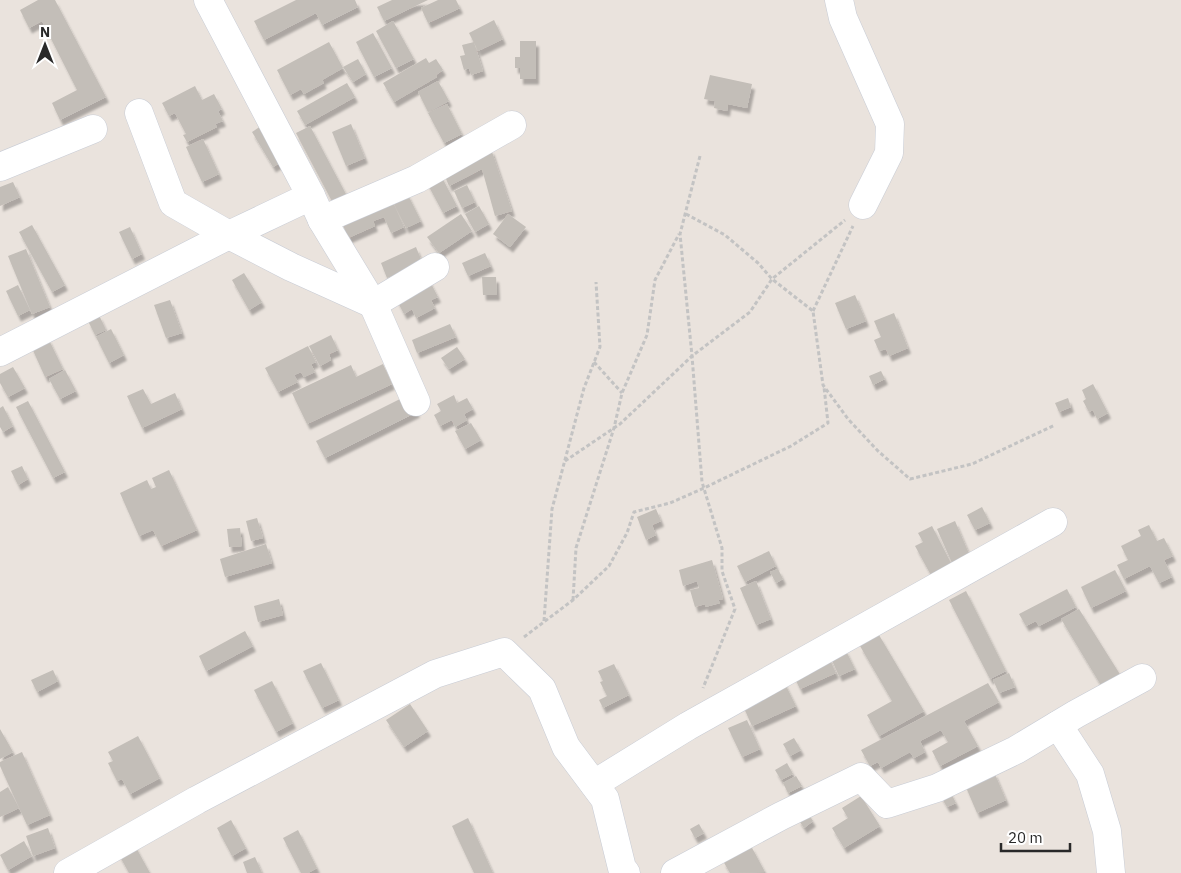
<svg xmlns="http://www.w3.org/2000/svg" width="1181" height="873" viewBox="0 0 1181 873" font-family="'IBM Plex Sans',sans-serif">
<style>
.building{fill:#c3beb8;filter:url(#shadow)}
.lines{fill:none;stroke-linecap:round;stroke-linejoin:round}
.minor-casing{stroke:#c8ccd5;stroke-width:29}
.path{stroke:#c3c3c3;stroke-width:3;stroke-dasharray:4 2.5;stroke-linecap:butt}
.minor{stroke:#fff;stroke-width:28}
</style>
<defs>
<filter id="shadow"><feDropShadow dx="3" dy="5.5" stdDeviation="1" flood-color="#0004"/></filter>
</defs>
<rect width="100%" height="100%" fill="#eae3dd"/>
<g class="building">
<path d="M 38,0 L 55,0 L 106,97 L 60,120 L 52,103 L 77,90 L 42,21 L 29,28 L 20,10 Z"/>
<path d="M 296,0 L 355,0 L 358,7 L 322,25 L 316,13 L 264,40 L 254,21 Z"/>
<path d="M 392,0 L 428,0 L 384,21 L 377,7 Z"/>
<path d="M 438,0 L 456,0 L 460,8 L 428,23 L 421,8 Z"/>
<path d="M 494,20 L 503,39 L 478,51 L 469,33 Z"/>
<path d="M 393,21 L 414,59 L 396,68 L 376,31 Z"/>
<path d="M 373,33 L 392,68 L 374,77 L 356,42 Z"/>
<path d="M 520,41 L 536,41 L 536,79 L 520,79 L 520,68 L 515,68 L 515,57 L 520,57 Z"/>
<path d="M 329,42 L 343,68 L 322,80 L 324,83 L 304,94 L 301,89 L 290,95 L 277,70 Z"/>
<path d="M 474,42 L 483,71 L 471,75 L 469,68 L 464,70 L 460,56 L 465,55 L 462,45 Z"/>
<path d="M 426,58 L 429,63 L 436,59 L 443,70 L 436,75 L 437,77 L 394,102 L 383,83 Z"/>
<path d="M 358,59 L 366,74 L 353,82 L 343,67 Z"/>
<path d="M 710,75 L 752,84 L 747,108 L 728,104 L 727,111 L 714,108 L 715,101 L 704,99 Z"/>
<path d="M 438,81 L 449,101 L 428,112 L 418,92 Z"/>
<path d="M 347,83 L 355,97 L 305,125 L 297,111 Z"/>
<path d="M 195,86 L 202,100 L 214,94 L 222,109 L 218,111 L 223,121 L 215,124 L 217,127 L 187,142 L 183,135 L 186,134 L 175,113 L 169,116 L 162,103 Z"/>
<path d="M 447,104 L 462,134 L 444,143 L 428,113 Z"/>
<path d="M 351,124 L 365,158 L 346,166 L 332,132 Z"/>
<path d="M 261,126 L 283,161 L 273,167 L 252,132 Z"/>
<path d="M 310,126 L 348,198 L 334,205 L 296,133 Z"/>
<path d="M 203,139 L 219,174 L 202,182 L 186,147 Z"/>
<path d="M 491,149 L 512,211 L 495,216 L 482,169 L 449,186 L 442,169 Z"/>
<path d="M 440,174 L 457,206 L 443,213 L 426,181 Z"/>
<path d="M 13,182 L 20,197 L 0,206 L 0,187 Z"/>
<path d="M 467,185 L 475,202 L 462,208 L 454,191 Z"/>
<path d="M 407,193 L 421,221 L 406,228 L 392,200 Z"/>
<path d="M 391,198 L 404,227 L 391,233 L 384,217 L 373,221 L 375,226 L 348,238 L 341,220 Z"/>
<path d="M 479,206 L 489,224 L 475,232 L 465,214 Z"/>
<path d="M 461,214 L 472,231 L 439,253 L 427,237 Z"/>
<path d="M 508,214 L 526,227 L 510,247 L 493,234 Z"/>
<path d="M 32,225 L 65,285 L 52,292 L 19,232 Z"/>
<path d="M 130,227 L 142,254 L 132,259 L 119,232 Z"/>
<path d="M 416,247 L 422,262 L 387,278 L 381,263 Z"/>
<path d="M 26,249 L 50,307 L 32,314 L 8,256 Z"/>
<path d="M 485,253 L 491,266 L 468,276 L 462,263 Z"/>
<path d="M 244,273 L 262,302 L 249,310 L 232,280 Z"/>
<path d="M 482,277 L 496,277 L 497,295 L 483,295 Z"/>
<path d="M 428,278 L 438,297 L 431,300 L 435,308 L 416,318 L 412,309 L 404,314 L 394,295 Z"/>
<path d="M 18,285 L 30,310 L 18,316 L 6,291 Z"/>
<path d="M 855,295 L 866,321 L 846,329 L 835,303 Z"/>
<path d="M 170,300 L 182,333 L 166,338 L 154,305 Z"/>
<path d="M 894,313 L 908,348 L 889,356 L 886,349 L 879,351 L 874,340 L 881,337 L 874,321 Z"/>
<path d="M 99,315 L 106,330 L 95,335 L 88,321 Z"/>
<path d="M 450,324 L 456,337 L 417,353 L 412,340 Z"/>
<path d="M 111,329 L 124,355 L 109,363 L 96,337 Z"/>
<path d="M 331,335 L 338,350 L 329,354 L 331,360 L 320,366 L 309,346 Z"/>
<path d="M 48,338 L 63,369 L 45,377 L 31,346 Z"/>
<path d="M 308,346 L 316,362 L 311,364 L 315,372 L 304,377 L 301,372 L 294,375 L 298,382 L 278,392 L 265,368 Z"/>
<path d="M 457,347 L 465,359 L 449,369 L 441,358 Z"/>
<path d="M 383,364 L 392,384 L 307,424 L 292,393 L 351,365 L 356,377 Z"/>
<path d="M 13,367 L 25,388 L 8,397 L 0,383 L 0,374 Z"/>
<path d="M 65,370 L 76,391 L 60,399 L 49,379 Z"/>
<path d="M 881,371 L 885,379 L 873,385 L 869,376 Z"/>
<path d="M 1093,384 L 1108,413 L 1097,419 L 1093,410 L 1089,412 L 1083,401 L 1086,399 L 1082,390 Z"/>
<path d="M 143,389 L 151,404 L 175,393 L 182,409 L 142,428 L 127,396 Z"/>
<path d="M 408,395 L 417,412 L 325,458 L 316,441 Z"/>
<path d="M 454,395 L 457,403 L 467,398 L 473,409 L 464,414 L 467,420 L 455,427 L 452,420 L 440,426 L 434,415 L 441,411 L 437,404 Z"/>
<path d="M 1068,398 L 1071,407 L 1059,412 L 1055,403 Z"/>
<path d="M 28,401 L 65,472 L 53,478 L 16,407 Z"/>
<path d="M 3,406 L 13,426 L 3,432 L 0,427 L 0,408 Z"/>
<path d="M 471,423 L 481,440 L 465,449 L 455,431 Z"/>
<path d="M 22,466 L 28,479 L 18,485 L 11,471 Z"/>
<path d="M 169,470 L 197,530 L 161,546 L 153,530 L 139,536 L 120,493 L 147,480 L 151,489 L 156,487 L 152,478 Z"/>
<path d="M 982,507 L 990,523 L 975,530 L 967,515 Z"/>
<path d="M 656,509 L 661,521 L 652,525 L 656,535 L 646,540 L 637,517 Z"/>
<path d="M 257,518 L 263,538 L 251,541 L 246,521 Z"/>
<path d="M 955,521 L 970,556 L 952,563 L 937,529 Z"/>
<path d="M 1149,525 L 1157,541 L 1164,538 L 1173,556 L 1164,560 L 1172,577 L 1159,583 L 1150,566 L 1124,579 L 1117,565 L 1128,560 L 1121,546 L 1141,536 L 1138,530 Z"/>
<path d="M 932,526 L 953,567 L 932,577 L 915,546 L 923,542 L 918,533 Z"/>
<path d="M 240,528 L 242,546 L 229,547 L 227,529 Z"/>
<path d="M 266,544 L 272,563 L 225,577 L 220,559 Z"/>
<path d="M 769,551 L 776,566 L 745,582 L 737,566 Z"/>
<path d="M 712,560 L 723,599 L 718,600 L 720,603 L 705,607 L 705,604 L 695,607 L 690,590 L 699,588 L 697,581 L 683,586 L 679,570 Z"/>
<path d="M 778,569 L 783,579 L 776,583 L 770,572 Z"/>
<path d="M 1115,570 L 1126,591 L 1091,608 L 1081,587 Z"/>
<path d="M 756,581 L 771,619 L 756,625 L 740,588 Z"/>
<path d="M 1067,589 L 1076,607 L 1039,626 L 1036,621 L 1026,626 L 1019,614 Z"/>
<path d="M 966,591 L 1006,671 L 990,679 L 949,600 Z"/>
<path d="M 279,599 L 283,615 L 258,622 L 254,606 Z"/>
<path d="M 1079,609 L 1121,676 L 1102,687 L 1061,619 Z"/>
<path d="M 245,631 L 253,646 L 206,671 L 199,656 Z"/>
<path d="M 879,635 L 924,711 L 879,736 L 867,715 L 892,701 L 860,646 Z"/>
<path d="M 845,649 L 855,669 L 839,676 L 830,656 Z"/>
<path d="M 828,656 L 836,673 L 800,689 L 792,672 Z"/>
<path d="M 321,663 L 339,700 L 322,708 L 303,671 Z"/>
<path d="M 614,664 L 629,695 L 603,708 L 599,700 L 607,696 L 600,682 L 603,681 L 598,671 Z"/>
<path d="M 53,670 L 58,681 L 37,692 L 31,680 Z"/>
<path d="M 1009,673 L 1015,687 L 999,693 L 993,680 Z"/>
<path d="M 783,680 L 796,706 L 752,726 L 740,699 Z"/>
<path d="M 272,681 L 293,723 L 276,732 L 254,690 Z"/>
<path d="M 988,683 L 999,702 L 964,721 L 978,746 L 940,766 L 932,751 L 948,742 L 941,730 L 920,741 L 925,752 L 914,758 L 910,752 L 881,768 L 878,762 L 870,766 L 861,750 Z"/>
<path d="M 410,704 L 428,731 L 404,747 L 386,720 Z"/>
<path d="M 747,720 L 760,749 L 742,757 L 728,728 Z"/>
<path d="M 0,729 L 13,752 L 0,759 Z"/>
<path d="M 138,736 L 160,778 L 130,794 L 122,779 L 117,781 L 108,763 L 113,761 L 108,752 Z"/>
<path d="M 794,738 L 801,750 L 790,756 L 783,744 Z"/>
<path d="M 22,752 L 50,815 L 27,825 L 0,766 L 0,762 Z"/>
<path d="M 787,763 L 793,774 L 781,780 L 775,770 Z"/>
<path d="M 994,772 L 1006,800 L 977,813 L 965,785 Z"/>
<path d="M 796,776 L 802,786 L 788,793 L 783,783 Z"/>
<path d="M 8,787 L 19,808 L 0,817 L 0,792 Z"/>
<path d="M 949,790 L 956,803 L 947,807 L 940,795 Z"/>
<path d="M 861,796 L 880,826 L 844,848 L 832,828 L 848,818 L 842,808 Z"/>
<path d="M 807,812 L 813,821 L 804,828 L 798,819 Z"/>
<path d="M 468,818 L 493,873 L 474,873 L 452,826 Z"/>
<path d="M 231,820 L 246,848 L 232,856 L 217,828 Z"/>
<path d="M 699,824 L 704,833 L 695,838 L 690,829 Z"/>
<path d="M 48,828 L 55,848 L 33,856 L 26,836 Z"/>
<path d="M 298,830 L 317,868 L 308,873 L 301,873 L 283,838 Z"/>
<path d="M 24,841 L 32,856 L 8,870 L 0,855 Z"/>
<path d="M 134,844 L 150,873 L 129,873 L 118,853 Z"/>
<path d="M 751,846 L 765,872 L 730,873 L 723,861 Z"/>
<path d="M 255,857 L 262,873 L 247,873 L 243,862 Z"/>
</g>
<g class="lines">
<defs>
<g id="minor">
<path d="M 839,0 L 843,18 L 890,124 L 889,153 L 863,205"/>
<path d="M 139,113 L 173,203 L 229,235 L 291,267 L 373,304 L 435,267"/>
<path d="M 0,167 L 93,129"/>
<path d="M 311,196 L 322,220 L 373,304 L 416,402"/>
<path d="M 322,220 L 417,179 L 512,125"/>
<path d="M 0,352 L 229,235 L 311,196 L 208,0"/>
<path d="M 1058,725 L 1090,774 L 1107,831 L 1111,873"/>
<path d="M 594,784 L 688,726 L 1053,522"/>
<path d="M 68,873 L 197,800 L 435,674 L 504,652 L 542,689 L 566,747 L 605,799 L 622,868 L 626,873"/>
<path d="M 675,873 L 781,816 L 861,777 L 887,804 L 937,788 L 1016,750 L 1076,714 L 1142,678"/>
</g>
</defs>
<use href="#minor" class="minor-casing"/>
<g class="path">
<path d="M 700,156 L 680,234 L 692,356 L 702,482 L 722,548 L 722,571 L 735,609 L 703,688"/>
<path d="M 686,214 L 725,235 L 758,263 L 772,279 L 813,311 L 823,385 L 848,419 L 878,451 L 910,479 L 972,464 L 1055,425"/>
<path d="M 813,311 L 853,226"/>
<path d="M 594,362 L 622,393"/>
<path d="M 565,461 L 620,424 L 692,356 L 750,312 L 772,279 L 845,220"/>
<path d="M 573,600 L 576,548 L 614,428 L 622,393 L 647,335 L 655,280 L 679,234"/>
<path d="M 544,621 L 552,509 L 584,388 L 600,347 L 596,282"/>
<path d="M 524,637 L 573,600 L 609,566 L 627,533 L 634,512 L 670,503 L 704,488 L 791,446 L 828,423 L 824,387"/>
</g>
<use href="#minor" class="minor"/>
</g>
<g transform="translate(45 45)" stroke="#ffffff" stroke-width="4" paint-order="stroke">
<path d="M0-4L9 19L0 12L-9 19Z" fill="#292929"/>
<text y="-8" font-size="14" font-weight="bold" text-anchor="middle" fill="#292929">N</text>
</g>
<path d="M1001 843v8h69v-8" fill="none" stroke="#292929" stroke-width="2.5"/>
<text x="1008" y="843" font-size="15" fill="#292929" stroke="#ffffff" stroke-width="4" paint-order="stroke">20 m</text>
</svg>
